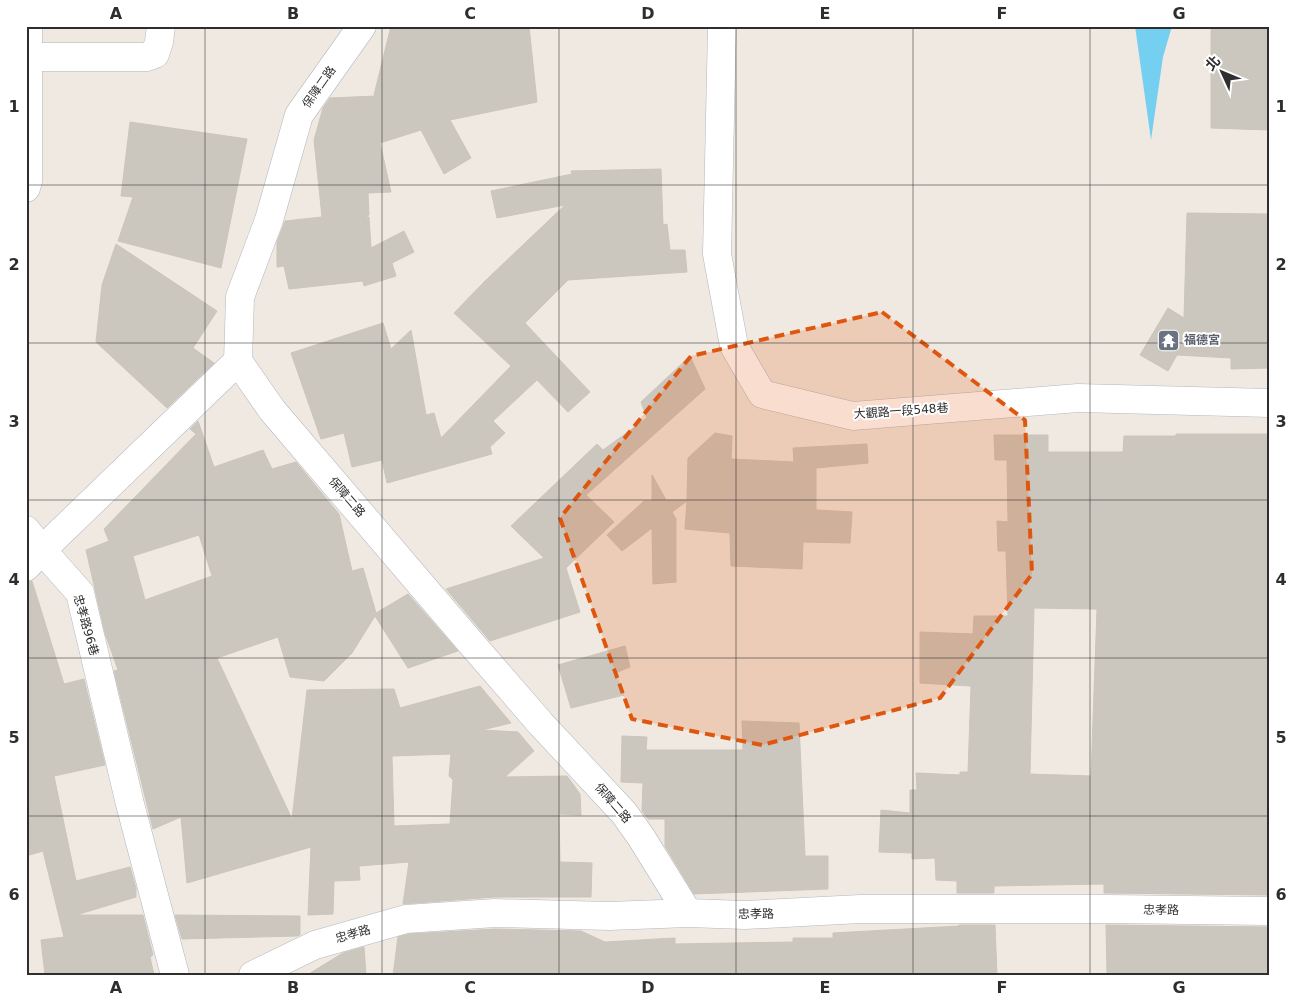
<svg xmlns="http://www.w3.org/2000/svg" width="1295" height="1001" viewBox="0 0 1295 1001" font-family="'DejaVu Sans','Noto Sans TC',sans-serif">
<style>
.water{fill:#75cff0}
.building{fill:#cbc7bf;stroke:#cbc5ba;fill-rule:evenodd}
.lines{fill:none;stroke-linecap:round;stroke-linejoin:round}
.street-casing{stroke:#b4b7c1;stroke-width:29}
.secondary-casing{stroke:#b4b7c1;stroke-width:29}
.street{stroke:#fff;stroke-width:28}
.secondary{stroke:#fff;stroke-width:28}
.marked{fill:#df570e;fill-opacity:0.2;stroke:#df570e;stroke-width:4;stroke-dasharray:10 6;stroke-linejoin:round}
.grid{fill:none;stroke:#2e2e2e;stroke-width:1;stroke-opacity:0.55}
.labels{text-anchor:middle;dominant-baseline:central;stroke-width:4;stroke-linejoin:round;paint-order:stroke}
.street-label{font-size:12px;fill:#2e2e2e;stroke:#fff}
.worship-label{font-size:12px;font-weight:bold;fill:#5b616d;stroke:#fff;text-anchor:start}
.neatline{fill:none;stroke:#2e2e2e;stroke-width:2}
.grid-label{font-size:16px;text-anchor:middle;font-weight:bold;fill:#2e2e2e}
</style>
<rect width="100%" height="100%" fill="#efe9e1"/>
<path class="water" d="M 1135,26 L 1172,26 L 1163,57 L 1151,140 Z"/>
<g class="building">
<path d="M 391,26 L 529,26 L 537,102 L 450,120 L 471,158 L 444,174 L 421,130 L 380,143 L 391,192 L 368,193 L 369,215 L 365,217 L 369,217 L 371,248 L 404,231 L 414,252 L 392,263 L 396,276 L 364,286 L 363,281 L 289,289 L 284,266 L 277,267 L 277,242 L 285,221 L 322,217 L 314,140 L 323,108 L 330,98 L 376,96 L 374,95 Z"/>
<path d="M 1211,26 L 1269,26 L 1269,130 L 1211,128 Z"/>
<path d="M 130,122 L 247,139 L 221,268 L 118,241 L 133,197 L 121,196 Z"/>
<path d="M 661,169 L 663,225 L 667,224 L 670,250 L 685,250 L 687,272 L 568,280 L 525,323 L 590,392 L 568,412 L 537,380 L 493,421 L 505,433 L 490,447 L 492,454 L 387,483 L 382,460 L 352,467 L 344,433 L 321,439 L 291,353 L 383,323 L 391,349 L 411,330 L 426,415 L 434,413 L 441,438 L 511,366 L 454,313 L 485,281 L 565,205 L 497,218 L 491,191 L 572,174 L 571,171 Z"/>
<path d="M 1187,213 L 1269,214 L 1269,368 L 1231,369 L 1231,358 L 1177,355 L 1168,371 L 1140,355 L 1168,308 L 1184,318 Z"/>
<path d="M 116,244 L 217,311 L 193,348 L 214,363 L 167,408 L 96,342 L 102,285 Z"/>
<path d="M 690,356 L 705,389 L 586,495 L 614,522 L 566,568 L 580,612 L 490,641 L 446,589 L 544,558 L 511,526 L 597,444 L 603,450 L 647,418 L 641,402 Z"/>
<path d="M 198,421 L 214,467 L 263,450 L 272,469 L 296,462 L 339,514 L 352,571 L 363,568 L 376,613 L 408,594 L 458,651 L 408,668 L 375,616 L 352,653 L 324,681 L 290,677 L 278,637 L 217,658 L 292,819 L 307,690 L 394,689 L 400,708 L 480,686 L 511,723 L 482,730 L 518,732 L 534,751 L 505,777 L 567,776 L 580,794 L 581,815 L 559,814 L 560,862 L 592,863 L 591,897 L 494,897 L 403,904 L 409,862 L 359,866 L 360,880 L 334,881 L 333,914 L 308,915 L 311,847 L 187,883 L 181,817 L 153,829 L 114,671 L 118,670 L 105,633 L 86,550 L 109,541 L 104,529 L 196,434 L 190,429 ZM 199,535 L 212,576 L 145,600 L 133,556 ZM 451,754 L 449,776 L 453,780 L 450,824 L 394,826 L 392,756 Z"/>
<path d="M 715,433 L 732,436 L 731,459 L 794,462 L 793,448 L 867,444 L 868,463 L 816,468 L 816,510 L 852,512 L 850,543 L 803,542 L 802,569 L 731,566 L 730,533 L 685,529 L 687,501 L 672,512 L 676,519 L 676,582 L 653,584 L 652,528 L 622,551 L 607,535 L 644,501 L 652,501 L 652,475 L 666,500 L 687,500 L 688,458 Z"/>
<path d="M 1176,434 L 1269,434 L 1269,895 L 1104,893 L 1104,884 L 994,886 L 994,893 L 957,893 L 957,881 L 936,880 L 935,858 L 912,859 L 912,853 L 879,852 L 881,810 L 910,813 L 910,790 L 917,790 L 916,773 L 960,775 L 960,772 L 968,772 L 971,686 L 920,683 L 920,632 L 973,634 L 974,616 L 1008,616 L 1006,551 L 998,551 L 997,521 L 1008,522 L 1007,460 L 995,460 L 994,435 L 1048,435 L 1048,452 L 1123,452 L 1124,436 L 1176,436 ZM 1034,608 L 1097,609 L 1091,776 L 1030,774 Z"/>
<path d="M 32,581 L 64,684 L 84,679 L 105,765 L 54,776 L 76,881 L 130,867 L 136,888 L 136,897 L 76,915 L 143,915 L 153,955 L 150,957 L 154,975 L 45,975 L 41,940 L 64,937 L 43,851 L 26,856 L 26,582 Z"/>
<path d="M 625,646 L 630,667 L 615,673 L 624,695 L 571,708 L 558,665 Z"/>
<path d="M 742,721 L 799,723 L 805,856 L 828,856 L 828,889 L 694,894 L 665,846 L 665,819 L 648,819 L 642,811 L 643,783 L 621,782 L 622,736 L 647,737 L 646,750 L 743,750 Z"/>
<path d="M 175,915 L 300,916 L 300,935 L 297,936 L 182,939 Z"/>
<path d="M 959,925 L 995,925 L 997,975 L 393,975 L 398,937 L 409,934 L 495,929 L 581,931 L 605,942 L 675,938 L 675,944 L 793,942 L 793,938 L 833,938 L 833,933 L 959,926 Z"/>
<path d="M 1106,925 L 1269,927 L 1269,975 L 1107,975 Z"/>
<path d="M 364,947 L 366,975 L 307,975 L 343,953 Z"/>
</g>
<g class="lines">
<defs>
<g id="street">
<path d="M 722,26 L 717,254 L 734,346 L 762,394 L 853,416 L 1078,398 L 1269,403"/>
<path d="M 26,57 L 147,57 L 155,54 L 159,42 L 161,26"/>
<path d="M 26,188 L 28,181 L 28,26"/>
<path d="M 26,530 L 42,550 L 26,567"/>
<path d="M 175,975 L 130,804 L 80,593 L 42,550 L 238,361"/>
</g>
<g id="secondary">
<path d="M 362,26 L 299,115 L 269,220 L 240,297 L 238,361 L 272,410 L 470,642 L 541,724 L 624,813 L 641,837 L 688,913"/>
<path d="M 253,975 L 315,945 L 406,919 L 495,913 L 609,916 L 688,913 L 745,915 L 860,909 L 1108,909 L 1269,911"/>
</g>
</defs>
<use href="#street" class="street-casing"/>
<use href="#secondary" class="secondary-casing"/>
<use href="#street" class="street"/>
<use href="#secondary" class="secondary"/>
</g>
<path class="marked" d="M 882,312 L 1025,420 L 1032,574 L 940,698 L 762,745 L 632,719 L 560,518 L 691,356 Z"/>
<path class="grid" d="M 205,26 L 205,975M 382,26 L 382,975M 559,26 L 559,975M 736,26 L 736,975M 913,26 L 913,975M 1090,26 L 1090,975M 26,185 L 1269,185M 26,343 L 1269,343M 26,500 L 1269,500M 26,658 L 1269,658M 26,816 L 1269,816"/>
<defs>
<symbol id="temple-square" viewBox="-11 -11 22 22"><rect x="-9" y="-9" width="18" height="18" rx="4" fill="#6b7280" stroke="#fff"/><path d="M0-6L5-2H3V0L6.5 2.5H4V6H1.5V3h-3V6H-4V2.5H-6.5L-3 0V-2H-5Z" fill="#fff"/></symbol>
</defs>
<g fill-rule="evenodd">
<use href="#temple-square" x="1156" y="328" width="25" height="25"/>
</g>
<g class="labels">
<g class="street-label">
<text transform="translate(319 87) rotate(-55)">保障二路</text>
<text transform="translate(901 411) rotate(-4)">大觀路一段548巷</text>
<text transform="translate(347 497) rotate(49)">保障二路</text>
<text transform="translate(86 625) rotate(74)">忠孝路96巷</text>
<text transform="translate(613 803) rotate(49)">保障二路</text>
<text transform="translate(1161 910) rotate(1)">忠孝路</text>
<text transform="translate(756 914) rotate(-1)">忠孝路</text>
<text transform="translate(353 934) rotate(-16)">忠孝路</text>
</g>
<g class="worship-label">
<text x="1184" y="340">福德宮</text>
</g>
</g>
<rect width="1295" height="1001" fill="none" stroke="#ffffff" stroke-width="55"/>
<g transform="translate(1222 72) rotate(314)" stroke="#ffffff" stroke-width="4" paint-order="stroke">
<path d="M0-4L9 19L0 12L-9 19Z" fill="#2e2e2e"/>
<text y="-8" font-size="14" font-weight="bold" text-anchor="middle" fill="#2e2e2e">北</text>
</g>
<rect x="28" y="28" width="1240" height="946" class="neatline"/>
<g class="grid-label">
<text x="116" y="19">A</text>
<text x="293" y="19">B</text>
<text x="470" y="19">C</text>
<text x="648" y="19">D</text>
<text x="825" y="19">E</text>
<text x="1002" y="19">F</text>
<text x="1179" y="19">G</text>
<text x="14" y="112">1</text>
<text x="1281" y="112">1</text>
<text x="14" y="270">2</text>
<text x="1281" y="270">2</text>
<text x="14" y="427">3</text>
<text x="1281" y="427">3</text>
<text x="14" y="585">4</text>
<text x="1281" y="585">4</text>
<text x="14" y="743">5</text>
<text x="1281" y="743">5</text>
<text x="14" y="900">6</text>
<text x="1281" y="900">6</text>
<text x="116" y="993">A</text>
<text x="293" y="993">B</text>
<text x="470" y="993">C</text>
<text x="648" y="993">D</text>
<text x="825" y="993">E</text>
<text x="1002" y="993">F</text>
<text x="1179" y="993">G</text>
</g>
</svg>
